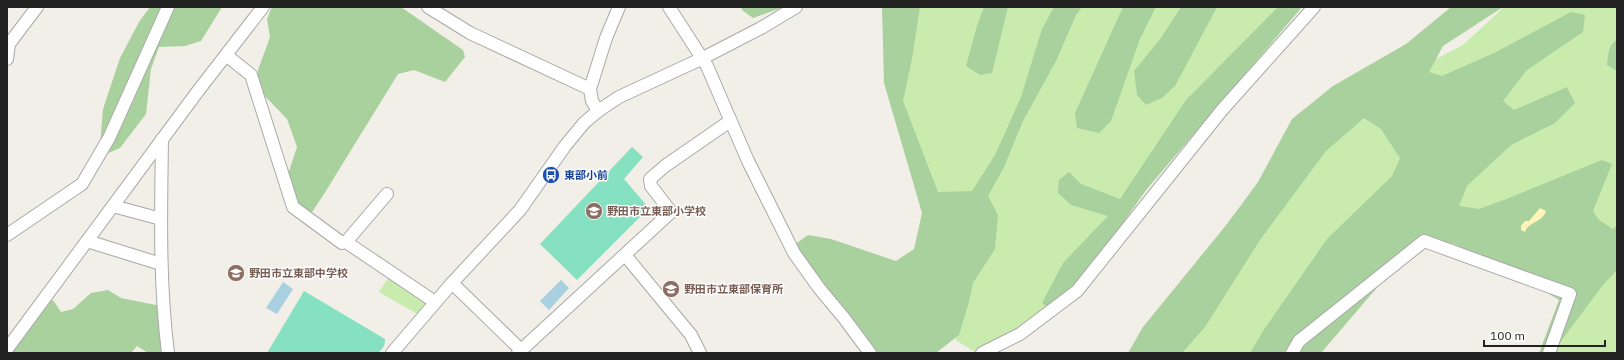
<svg xmlns="http://www.w3.org/2000/svg" width="1624" height="360" viewBox="0 0 1624 360" font-family="'IBM Plex Sans','Noto Sans JP',sans-serif">
<style>
.grass{fill:#c9ecae}
.forest{fill:#a9d19d}
.sand{fill:#fff5b9}
.pitch{fill:#86e1c3}
.water{fill:#a9d0e0}
.lines{fill:none;stroke-linecap:round;stroke-linejoin:round}
.minor-casing{stroke:#a9a9a9;stroke-width:14}
.minor{stroke:#fff;stroke-width:12}
.labels{text-anchor:middle;dominant-baseline:central;stroke-width:3;stroke-linejoin:round;paint-order:stroke}
.transit-label{font-size:11px;font-weight:bold;fill:#164399;stroke:#fff;text-anchor:start}
.education-label{font-size:11px;font-weight:bold;fill:#785e54;stroke:#fff;text-anchor:start}
</style>
<rect width="100%" height="100%" fill="#f2efe8"/>
<g class="grass">
<path d="M 901,7 L 1301,7 L 1260,58 L 1203,116 L 1159,174 L 1057,303 L 1040,317 L 977,353 L 957,341 L 935,293 L 933,188 L 910,148 L 896,71 Z"/>
<path d="M 1504,7 L 1617,7 L 1617,353 L 1548,353 L 1571,291 L 1411,234 L 1286,353 L 1175,353 L 1333,134 L 1403,76 L 1463,45 Z"/>
<path d="M 391,277 L 431,302 L 419,315 L 379,292 L 388,278 Z"/>
</g>
<g class="forest">
<path d="M 150,7 L 222,7 L 201,41 L 185,46 L 159,47 L 151,69 L 146,114 L 120,148 L 99,157 L 103,109 L 120,58 L 139,22 Z"/>
<path d="M 272,7 L 401,7 L 463,50 L 465,57 L 445,82 L 414,70 L 398,74 L 324,194 L 310,215 L 296,214 L 284,201 L 283,189 L 297,147 L 287,119 L 258,89 L 258,70 L 270,37 L 267,19 Z"/>
<path d="M 741,7 L 784,7 L 753,18 L 742,10 Z"/>
<path d="M 882,7 L 920,7 L 912,59 L 903,101 L 938,192 L 972,191 L 995,155 L 1021,97 L 1042,29 L 1054,7 L 1082,7 L 1076,15 L 1056,61 L 1023,121 L 1004,167 L 988,196 L 998,215 L 995,249 L 973,283 L 969,302 L 959,335 L 936,353 L 875,353 L 794,245 L 808,235 L 831,239 L 896,261 L 914,249 L 922,213 L 884,83 Z"/>
<path d="M 984,7 L 1008,7 L 992,73 L 980,75 L 966,66 L 977,26 Z"/>
<path d="M 1123,7 L 1156,7 L 1140,39 L 1111,121 L 1099,133 L 1077,128 L 1075,113 Z"/>
<path d="M 1181,7 L 1217,7 L 1175,86 L 1162,98 L 1146,105 L 1137,95 L 1134,71 L 1161,38 Z"/>
<path d="M 1278,7 L 1302,7 L 1146,190 L 1067,303 L 1051,310 L 1042,303 L 1063,263 L 1108,216 L 1071,205 L 1058,193 L 1059,180 L 1069,172 L 1081,184 L 1120,199 L 1186,100 Z"/>
<path d="M 1451,7 L 1503,7 L 1443,46 L 1429,72 L 1442,76 L 1494,53 L 1571,12 L 1585,15 L 1583,32 L 1527,70 L 1503,101 L 1514,110 L 1567,87 L 1575,103 L 1555,123 L 1511,145 L 1467,186 L 1459,206 L 1479,209 L 1504,200 L 1602,160 L 1612,164 L 1593,211 L 1599,220 L 1613,229 L 1617,225 L 1617,270 L 1603,285 L 1558,345 L 1555,353 L 1539,353 L 1559,300 L 1508,269 L 1452,243 L 1417,241 L 1321,353 L 1250,353 L 1263,331 L 1327,239 L 1392,176 L 1400,158 L 1381,129 L 1364,118 L 1326,151 L 1260,240 L 1205,327 L 1182,353 L 1128,353 L 1143,327 L 1227,224 L 1258,182 L 1292,119 L 1333,86 L 1406,44 Z"/>
<path d="M 1617,40 L 1617,71 L 1607,65 C 1608,56 1608,44 1617,40 Z"/>
<path d="M 108,290 L 121,298 L 161,306 L 167,353 L 148,353 L 137,346 L 131,353 L 7,353 L 41,308 L 53,300 L 61,312 L 73,309 L 91,293 Z"/>
</g>
<path class="sand" d="M 1540,208 L 1546,211 C 1542,223 1529,221 1525,232 L 1521,230 L 1521,226 L 1525,221 L 1529,221 Z"/>
<g class="pitch">
<path d="M 632,147 L 643,157 L 624,179 L 649,208 L 577,280 L 540,244 Z"/>
<path d="M 304,291 L 385,339 C 385,346 383,348 378,353 L 267,353 Z"/>
</g>
<g class="water">
<path d="M 561,280 L 569,288 L 549,310 L 540,301 Z"/>
<path d="M 283,282 L 293,289 L 277,314 L 266,308 Z"/>
</g>
<g class="lines">
<defs>
<g id="minor">
<path d="M 428,7 L 470,33 L 590,89"/>
<path d="M 669,7 L 707,66 L 748,161 L 794,253 L 819,288 L 844,318 L 870,353"/>
<path d="M 226,55 L 251,75 L 293,207 L 342,243 L 346,242 L 435,302"/>
<path d="M 7,59 L 9,44 L 37,7"/>
<path d="M 598,111 L 592,101 L 590,89 L 606,38 L 619,7"/>
<path d="M 162,139 C 161,211 159,282 168,353"/>
<path d="M 113,206 L 161,219"/>
<path d="M 7,235 L 82,184 L 109,138 L 168,7"/>
<path d="M 87,241 L 161,264"/>
<path d="M 346,242 L 387,194"/>
<path d="M 625,255 L 691,335 L 700,353"/>
<path d="M 452,283 L 521,350"/>
<path d="M 7,349 L 198,91 L 263,7"/>
<path d="M 392,353 L 452,283 L 520,210 L 565,146 L 584,123 L 598,111 L 619,97 L 701,59 L 761,28 L 796,7"/>
<path d="M 518,353 L 671,212 L 651,186 L 650,179 L 665,166 L 730,121"/>
<path d="M 982,353 L 1020,334 L 1077,291 L 1222,110 L 1314,7"/>
<path d="M 1292,353 L 1299,341 L 1424,241 L 1570,294 L 1549,353"/>
</g>
</defs>
<use href="#minor" class="minor-casing"/>
<use href="#minor" class="minor"/>
</g>
<defs>
<symbol id="bus-disc" viewBox="-11 -11 22 22"><circle r="9.5" fill="#1a4fb4" stroke="#fff"/><path d="M-5-6H5V4H4V6H2V4H-2V6H-4V4H-5ZM-3.5-4V0h7V-4ZM-3.5 1.2v1.5H-2V1.2ZM2 1.2v1.5H3.5V1.2Z" fill="#fff"/></symbol>
<symbol id="school-disc" viewBox="-11 -11 22 22"><circle r="9.5" fill="#8d6e63" stroke="#fff"/><path d="M0-5L7-2L0 1L-7-2ZM-4 1L0 2.5L4 1V4Q0 6-4 4Z" fill="#fff"/></symbol>
</defs>
<g fill-rule="evenodd">
<use href="#bus-disc" x="541" y="165" width="20" height="20"/>
<use href="#school-disc" x="584" y="201" width="20" height="20"/>
<use href="#school-disc" x="226" y="263" width="20" height="20"/>
<use href="#school-disc" x="661" y="279" width="20" height="20"/>
</g>
<g class="labels">
<g class="transit-label">
<text x="564" y="175">東部小前</text>
</g>
<g class="education-label">
<text x="607" y="211">野田市立東部小学校</text>
<text x="249" y="273">野田市立東部中学校</text>
<text x="684" y="289">野田市立東部保育所</text>
</g>
</g>
<rect width="1624" height="360" fill="none" stroke="#222222" stroke-width="16"/>
<path d="M1484 340v6h121v-6" fill="none" stroke="#222222" stroke-width="2"/>
<text x="1490" y="340" font-size="12" fill="#222222" stroke="#ffffff" stroke-width="3" paint-order="stroke">100 m</text>
</svg>
